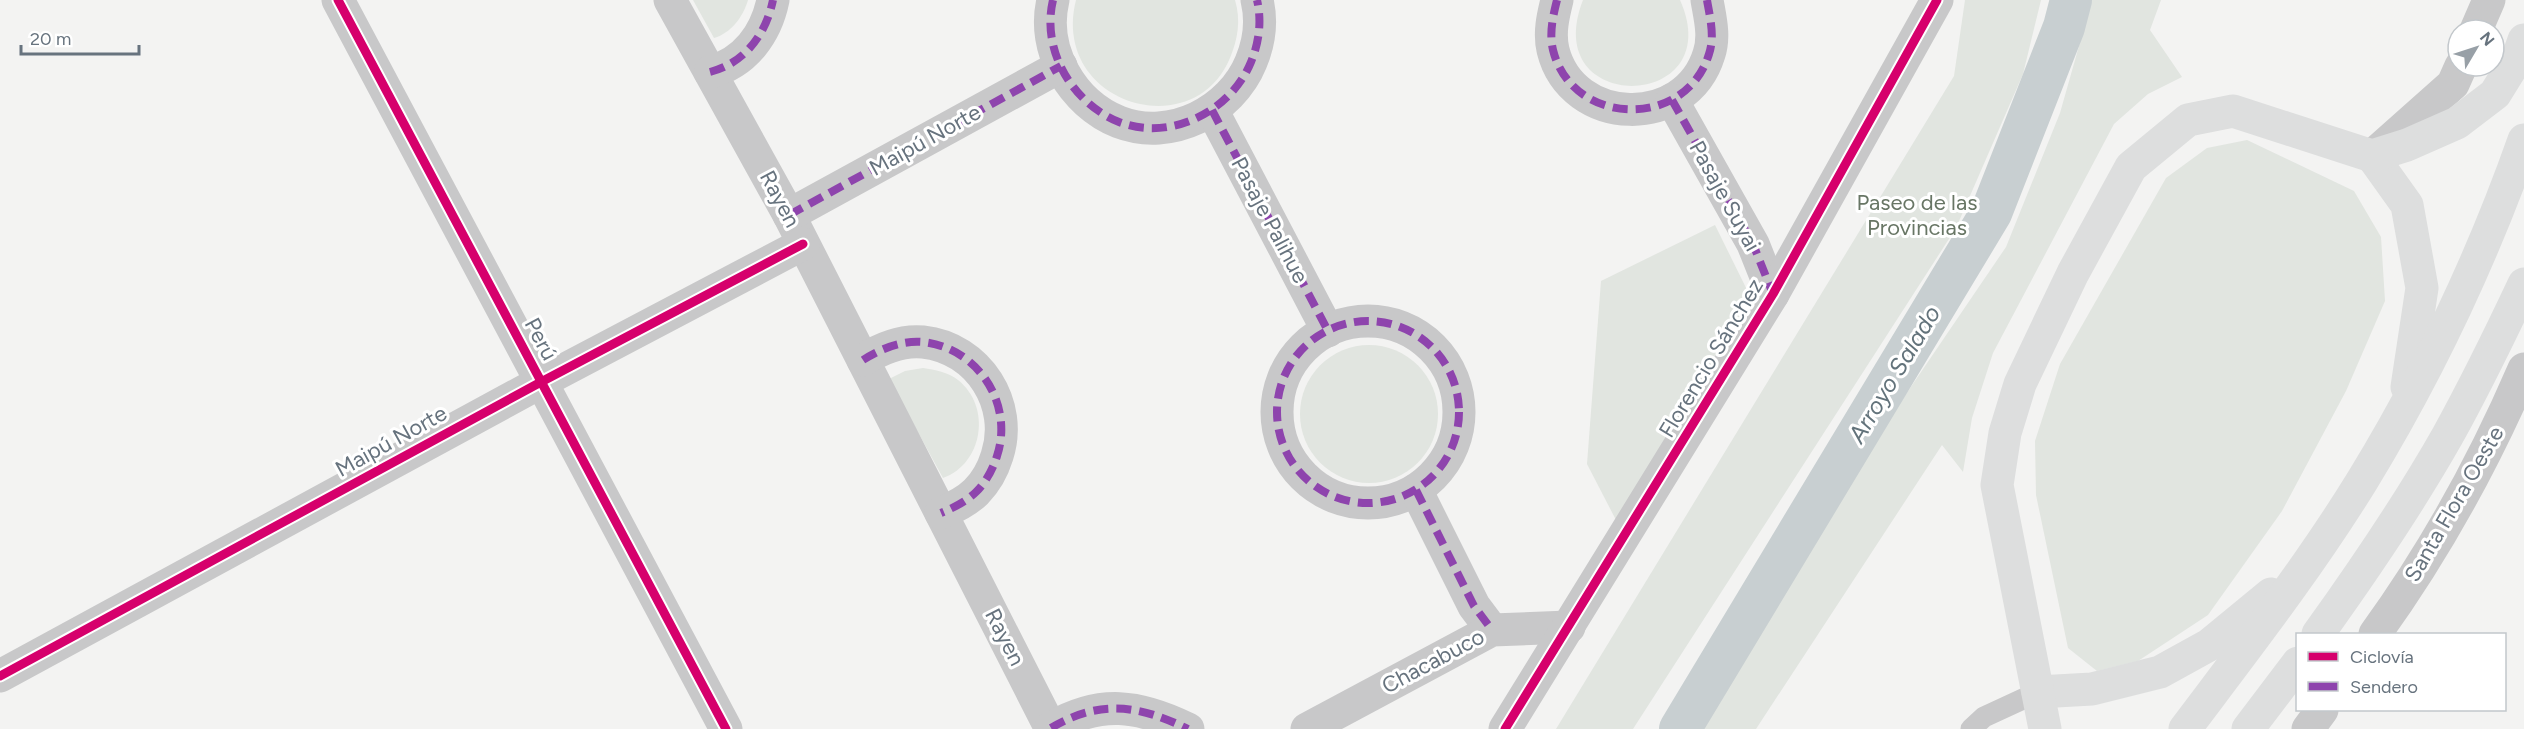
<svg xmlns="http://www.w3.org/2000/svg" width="2524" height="729" viewBox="0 0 2524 729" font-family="Figtree,sans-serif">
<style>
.green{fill:#e1e5e0}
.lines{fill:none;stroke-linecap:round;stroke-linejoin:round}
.canal{stroke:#c8cfd1;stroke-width:42}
.service{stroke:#c8c8c9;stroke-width:21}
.minor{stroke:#c8c8c9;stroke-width:33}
.tertiary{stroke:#c8c8c9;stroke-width:33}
.trunk{stroke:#dddede;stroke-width:33}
.quiet{stroke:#8e44ad;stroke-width:8;stroke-dasharray:15 8;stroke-linecap:butt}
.cycleway-casing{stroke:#fff;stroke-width:13}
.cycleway{stroke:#d6006c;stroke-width:9}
.labels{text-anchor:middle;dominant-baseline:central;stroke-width:6;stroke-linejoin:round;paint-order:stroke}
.street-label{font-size:22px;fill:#67737e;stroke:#fff}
.park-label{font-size:22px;fill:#687665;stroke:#fff}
.water-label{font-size:24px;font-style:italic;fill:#63737b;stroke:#fff}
</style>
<rect width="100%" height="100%" fill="#f3f3f2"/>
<g class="green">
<path d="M 693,0 L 748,0 C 743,17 731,33 714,38 Z"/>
<path d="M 1076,0 L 1235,0 C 1241,20 1238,39 1230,58 C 1193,147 1050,103 1076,0 Z"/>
<path d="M 1583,0 L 1680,0 C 1730,112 1537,117 1583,0 Z"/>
<path d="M 1965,0 L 2041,0 L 2023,74 L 1956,228 L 1633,729 L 1556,729 L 1954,76 Z"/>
<path d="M 2092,0 L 2161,0 L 2150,30 L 2182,77 L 2148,94 L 2114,124 L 1993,353 L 1972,418 L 1963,472 L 1942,445 L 1756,729 L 1699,729 L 1851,475 L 2006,247 L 2060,113 Z"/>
<path d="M 2247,140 L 2354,191 L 2381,237 L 2385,301 L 2346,391 L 2282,511 L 2208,615 L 2138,661 L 2097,671 L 2068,648 L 2036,495 L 2035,441 L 2060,364 L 2166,178 L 2207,148 Z"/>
<path d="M 1715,225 L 1752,300 L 1616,520 L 1587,464 L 1601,281 Z"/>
<circle cx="1369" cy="414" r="69"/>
<path d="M 923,368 C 935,370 948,372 958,380 C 992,407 983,464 943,478 L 889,379 L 905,371 Z"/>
</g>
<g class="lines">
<path class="canal" d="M 1680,729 L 1991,213 L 2064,27 L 2071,0"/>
<path class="service" d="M 1971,729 L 1984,717 L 2038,692"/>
<g class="minor">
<path d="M 338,0 L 726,729"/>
<path d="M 670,0 L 789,215 L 1051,729"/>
<path d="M 1053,0 C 1041,50 1072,103 1119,122 C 1171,142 1231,111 1251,62 C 1259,43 1262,21 1257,0"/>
<path d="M 1557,0 C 1553,16 1549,33 1553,50 C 1572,127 1686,130 1709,54 C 1715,36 1710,18 1707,0"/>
<path d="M 2476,30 L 2489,0"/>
<path d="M 710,72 C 745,63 766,34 773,0"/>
<path d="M 1672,100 L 1753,244 L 1773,294"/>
<path d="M 1212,110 L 1328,331"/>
<path d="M 2372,156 L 2453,84 L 2461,66"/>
<path d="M 789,215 L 1061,66"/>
<circle cx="1368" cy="412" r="91"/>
<path d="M 863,360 C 880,349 902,340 923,342 C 979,348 1014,405 997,456 C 993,469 986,482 976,492 C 967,501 953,508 941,513"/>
<path d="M 1416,490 L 1474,606 L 1492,630"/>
<path d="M 2375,634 C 2435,551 2484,462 2524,369"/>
<path d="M 0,676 L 541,382 L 803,244"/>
<path d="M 1051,728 C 1100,699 1139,705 1188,729"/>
<path d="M 1307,729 L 1492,630 L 1569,627"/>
<path d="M 2308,729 L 2322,710"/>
</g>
<path class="tertiary" d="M 1505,729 L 1773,294 L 1937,0"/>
<g class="trunk">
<path d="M 2372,156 L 2407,205 L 2422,288 L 2407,387"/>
<path d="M 2318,634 C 2364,570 2409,504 2448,435 C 2475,386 2500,335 2524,284"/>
<path d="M 2038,692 L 2092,689 L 2160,672 L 2209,645 L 2271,594"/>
<path d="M 2045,729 L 1997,485 L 2005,433 L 2020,384 L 2073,273 L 2131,167 L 2188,120 L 2233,111 L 2372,156 L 2407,145 L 2457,123 L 2495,94 L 2518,57 L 2524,40"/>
<path d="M 2185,729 C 2246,648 2309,567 2362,481 C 2428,373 2482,259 2524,140"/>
<path d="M 2248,729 L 2298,663"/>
</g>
<g class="quiet">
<path d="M 1053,0 C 1041,50 1072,103 1119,122 C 1171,142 1231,111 1251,62 C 1259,43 1262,21 1257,0"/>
<path d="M 1557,0 C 1553,16 1549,33 1553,50 C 1572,127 1686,130 1709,54 C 1715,36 1710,18 1707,0"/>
<path d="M 710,72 C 745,63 766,34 773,0"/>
<path d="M 1672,100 L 1753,244 L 1773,294"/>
<path d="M 1212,110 L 1328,331"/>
<path d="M 789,215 L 1061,66"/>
<circle cx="1368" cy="412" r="91"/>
<path d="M 863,360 C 880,349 902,340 923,342 C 979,348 1014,405 997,456 C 993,469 986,482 976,492 C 967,501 953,508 941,513"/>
<path d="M 1416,490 L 1474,606 L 1492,630"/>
<path d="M 1051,728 C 1100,699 1139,705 1188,729"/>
</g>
<defs>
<g id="cycleway">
<path d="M 338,0 L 726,729"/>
<path d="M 0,676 L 541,382 L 803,244"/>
<path d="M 1505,729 L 1773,294 L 1937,0"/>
</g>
</defs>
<use href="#cycleway" class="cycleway-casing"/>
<use href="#cycleway" class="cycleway"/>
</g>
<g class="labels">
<g class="street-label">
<text transform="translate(925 140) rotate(-29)">Maipú Norte</text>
<text transform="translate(1725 196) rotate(61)">Pasaje Suyai</text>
<text transform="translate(780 199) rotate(62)">Rayen</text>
<text transform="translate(1270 220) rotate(62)">Pasaje Palihue</text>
<text transform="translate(541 339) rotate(62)">Perú</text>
<text transform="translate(1711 358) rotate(-59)">Florencio Sánchez</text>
<text transform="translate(391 441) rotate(-29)">Maipú Norte</text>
<text transform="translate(2454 504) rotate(-60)">Santa Flora Oeste</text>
<text transform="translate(1005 637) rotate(63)">Rayen</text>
<text transform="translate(1433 661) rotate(-28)">Chacabuco</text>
</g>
<g class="park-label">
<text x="1917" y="202">Paseo de las<tspan x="1917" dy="25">Provincias</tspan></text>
</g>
<g class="water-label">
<text transform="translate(1894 374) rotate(-59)">Arroyo Salado</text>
</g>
</g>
<rect x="2296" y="633" width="210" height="78" fill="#ffffff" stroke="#c2c7cb" stroke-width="1.5"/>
<rect x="2308" y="652" width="30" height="9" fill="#d6006c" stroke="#c2c7cb" stroke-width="1.5"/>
<text x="2350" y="663" font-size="18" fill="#67737e">Ciclovía</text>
<rect x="2308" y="682" width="30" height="9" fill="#8e44ad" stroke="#c2c7cb" stroke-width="1.5"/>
<text x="2350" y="693" font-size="18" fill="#67737e">Sendero</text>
<g transform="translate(2476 48) rotate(51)"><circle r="28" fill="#ffffff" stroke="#c2c7cb" stroke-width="1.5"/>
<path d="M0-4.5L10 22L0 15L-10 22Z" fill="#98a0a7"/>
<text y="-9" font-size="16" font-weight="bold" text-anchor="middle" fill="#67737e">N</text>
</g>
<path d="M21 45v9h118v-9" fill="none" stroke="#67737e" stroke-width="3"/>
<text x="30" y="45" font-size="18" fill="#67737e" stroke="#ffffff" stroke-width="4.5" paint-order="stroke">20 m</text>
</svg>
